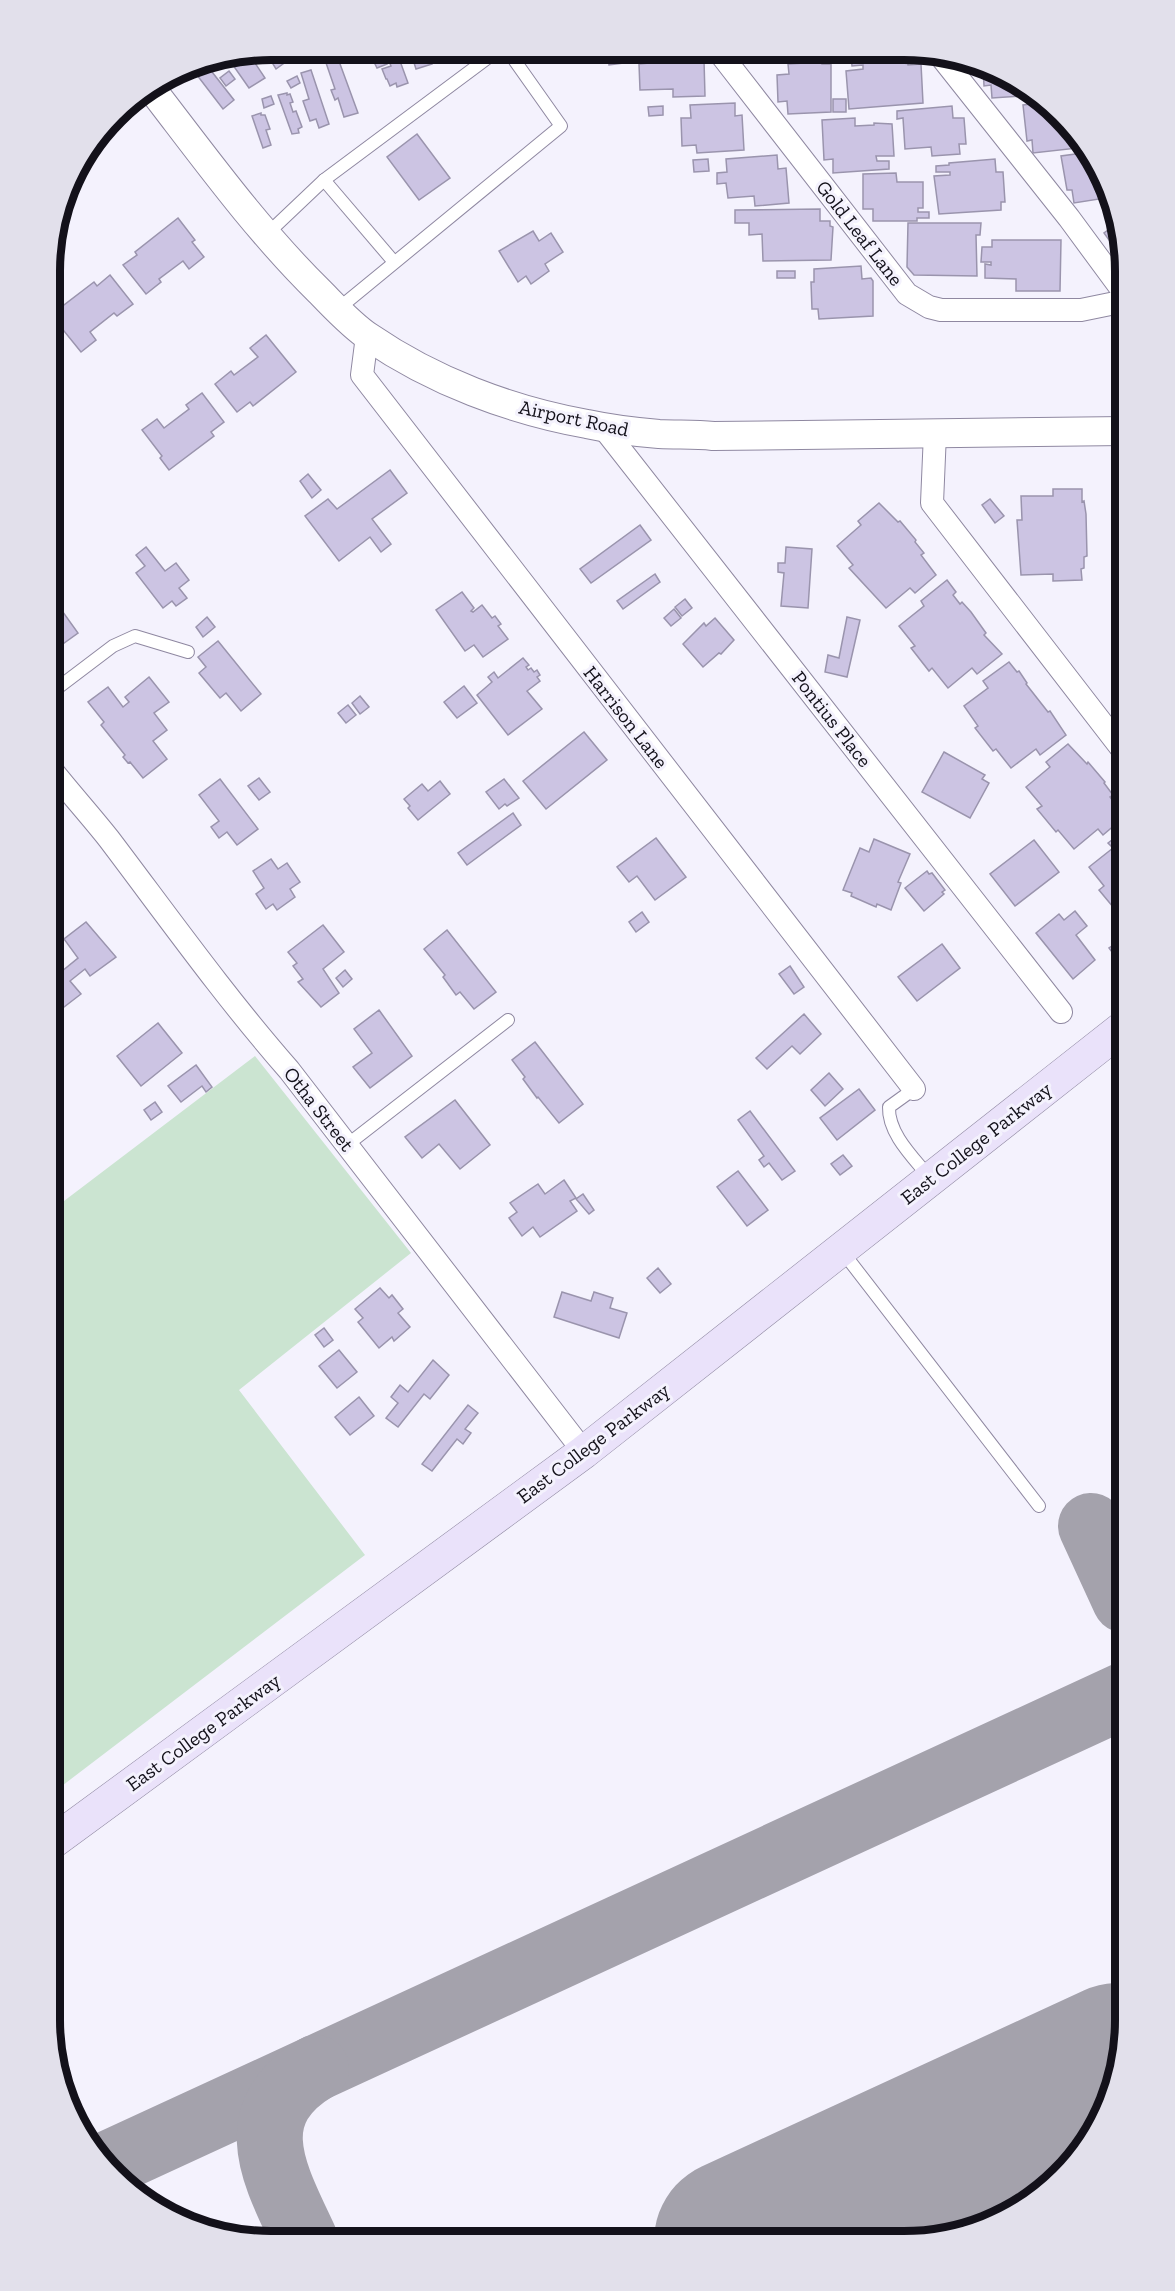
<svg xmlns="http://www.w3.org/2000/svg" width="1175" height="2291" viewBox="0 0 1175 2291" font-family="'Zilla Slab',serif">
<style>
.green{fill:#cbe4d1}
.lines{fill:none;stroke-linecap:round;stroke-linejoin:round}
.taxiway{stroke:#a4a2ac;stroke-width:66}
.runway{stroke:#a4a2ac;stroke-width:164}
.building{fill:#ccc4e3;stroke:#9a94ad;stroke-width:1.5}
.service-casing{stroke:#8f88a1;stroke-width:14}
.minor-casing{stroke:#8f88a1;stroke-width:24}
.tertiary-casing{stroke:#8f88a1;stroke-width:30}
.secondary-casing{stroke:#8f88a1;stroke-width:34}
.service{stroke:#fff;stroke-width:12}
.minor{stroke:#fff;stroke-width:22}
.tertiary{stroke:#fff;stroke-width:28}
.secondary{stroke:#eae2fa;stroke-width:33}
.labels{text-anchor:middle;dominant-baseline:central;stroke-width:6;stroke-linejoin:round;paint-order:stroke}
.street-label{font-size:20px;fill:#13111a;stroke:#f4f2fd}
.rim{fill:none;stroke:#13111a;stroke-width:8}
</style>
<rect width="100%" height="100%" fill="#f4f2fd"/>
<path class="green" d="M 255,1056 L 411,1253 L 239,1390 L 365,1555 L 50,1795 L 50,1185 L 64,1201 Z"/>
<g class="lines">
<g class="taxiway">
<path d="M 1091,1526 L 1125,1600"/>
<path d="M 106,2165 L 1125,1695"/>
<path d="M 305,2240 C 276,2177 238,2115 316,2068"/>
</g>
<path class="runway" d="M 736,2241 L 1118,2065"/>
</g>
<g class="building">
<path d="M 280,50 L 287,61 L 276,69 L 265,51 Z"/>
<path d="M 369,50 L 375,50 L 377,56 L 372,57 Z"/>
<path d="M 385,50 L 396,50 L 408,83 L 397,87 L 396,83 L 390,86 L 387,79 L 386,79 L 382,69 L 391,66 Z"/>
<path d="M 410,50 L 427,50 L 432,64 L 416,69 Z"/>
<path d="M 622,52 L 623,63 L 609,65 L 608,53 Z"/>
<path d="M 649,52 L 693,52 L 694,61 L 704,60 L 705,96 L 673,97 L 673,89 L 640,90 L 639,64 L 649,63 Z"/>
<path d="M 747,52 L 796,53 L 796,55 L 747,58 Z"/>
<path d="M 336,53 L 358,113 L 344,117 L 338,98 L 335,100 L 331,90 L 335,89 L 324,57 Z"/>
<path d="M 907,53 L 908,65 L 921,64 L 923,103 L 849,109 L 846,71 L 863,69 L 863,65 L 852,66 L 851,55 L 863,54 L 863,57 Z"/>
<path d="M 249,54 L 265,78 L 249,88 L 228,58 Z"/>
<path d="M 383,54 L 387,64 L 377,68 L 372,58 Z"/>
<path d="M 822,62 L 822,64 L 831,64 L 831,112 L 788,114 L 787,101 L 778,102 L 777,75 L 789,74 L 788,64 Z"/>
<path d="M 205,63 L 234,100 L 223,109 L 190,66 Z"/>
<path d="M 983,66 L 1002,72 L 1035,95 L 992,98 L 991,85 L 984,86 Z"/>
<path d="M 311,70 L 329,124 L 319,128 L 316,119 L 310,121 L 303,101 L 309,99 L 301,73 Z"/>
<path d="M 229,71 L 235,79 L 226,86 L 220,78 Z"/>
<path d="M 297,76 L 300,83 L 291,88 L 287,81 Z"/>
<path d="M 287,93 L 287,95 L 290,94 L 293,102 L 290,103 L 293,112 L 296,111 L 302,127 L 298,129 L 299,133 L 292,134 L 278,95 Z"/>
<path d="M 271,96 L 274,104 L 264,108 L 262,99 Z"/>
<rect x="833" y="99" width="13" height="13"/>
<path d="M 1047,102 L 1050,105 L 1087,147 L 1033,153 L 1032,140 L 1027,141 L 1023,105 Z"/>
<path d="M 735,103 L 735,116 L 742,115 L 744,150 L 697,153 L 696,145 L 682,146 L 681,118 L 691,118 L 690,105 Z"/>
<path d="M 663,106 L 663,115 L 649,116 L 648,107 Z"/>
<path d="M 952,106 L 953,118 L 964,118 L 966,144 L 959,144 L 960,154 L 932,156 L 931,147 L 905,149 L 903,118 L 897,119 L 897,111 Z"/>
<path d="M 118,113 L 120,116 L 114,121 L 116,124 L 100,136 Z"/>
<path d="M 261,113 L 261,115 L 265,115 L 270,129 L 266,130 L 271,145 L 263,148 L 252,116 Z"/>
<path d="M 855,118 L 855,126 L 874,125 L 874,123 L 892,124 L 894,156 L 876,156 L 877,161 L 889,161 L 889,169 L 833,173 L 833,159 L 824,160 L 822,120 Z"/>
<path d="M 417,134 L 450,178 L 419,200 L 387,157 Z"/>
<path d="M 1090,152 L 1112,197 L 1074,203 L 1072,190 L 1067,190 L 1061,156 Z"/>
<path d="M 777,155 L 778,169 L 786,168 L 789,203 L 755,206 L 754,196 L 728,198 L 726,183 L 717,184 L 717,173 L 727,172 L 726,159 Z"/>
<path d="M 708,159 L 709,171 L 694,172 L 693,160 Z"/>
<path d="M 995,159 L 996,172 L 1003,172 L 1005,202 L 1001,202 L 1001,210 L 939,214 L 934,176 L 950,175 L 950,172 L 936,172 L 936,166 L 949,165 L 949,163 Z"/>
<path d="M 896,173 L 897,182 L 923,182 L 923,208 L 918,208 L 918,212 L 929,212 L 929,218 L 917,218 L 917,221 L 873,221 L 873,209 L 863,209 L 863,174 Z"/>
<path d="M 820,209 L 820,221 L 830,221 L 830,226 L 833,227 L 831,260 L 763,261 L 762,234 L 749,235 L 749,223 L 735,223 L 735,210 Z"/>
<path d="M 178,218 L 195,240 L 192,242 L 204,257 L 189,269 L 183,261 L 159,279 L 161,282 L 146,294 L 123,265 L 137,255 L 135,252 Z"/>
<path d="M 908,223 L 981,223 L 980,235 L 976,235 L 977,276 L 914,275 L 907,267 Z"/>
<path d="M 1118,223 L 1124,261 L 1104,233 Z"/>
<path d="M 533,231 L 539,241 L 551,233 L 563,252 L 545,264 L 549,271 L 531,284 L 526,276 L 518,282 L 499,251 Z"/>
<path d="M 992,240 L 1061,240 L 1060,291 L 1016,291 L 1016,279 L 985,278 L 985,264 L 991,265 L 991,262 L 981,262 L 982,247 L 992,247 Z"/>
<path d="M 861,266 L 862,279 L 871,278 L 873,281 L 873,316 L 819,319 L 818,309 L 812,309 L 811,282 L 814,282 L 814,269 Z"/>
<rect x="777" y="271" width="18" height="7"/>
<path d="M 110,275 L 133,304 L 117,316 L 114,313 L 90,332 L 96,340 L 81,352 L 51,315 L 94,282 L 97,286 Z"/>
<path d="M 266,335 L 296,372 L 253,406 L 250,402 L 237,412 L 215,384 L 231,371 L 234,375 L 258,357 L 250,348 Z"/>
<path d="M 202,393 L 224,422 L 211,432 L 214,436 L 169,470 L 160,458 L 162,456 L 142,430 L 157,419 L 164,428 L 189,409 L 186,405 Z"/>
<path d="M 390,470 L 407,493 L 372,519 L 391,544 L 381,552 L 370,537 L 339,561 L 305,516 L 328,499 L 337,509 Z"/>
<path d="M 308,474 L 321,490 L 312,498 L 300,481 Z"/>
<path d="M 1053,489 L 1082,489 L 1082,502 L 1084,501 L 1086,514 L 1087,556 L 1084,557 L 1084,568 L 1081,569 L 1082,580 L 1053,581 L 1053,574 L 1021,575 L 1017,520 L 1022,520 L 1021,496 L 1053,496 Z"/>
<path d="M 990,499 L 1004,516 L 995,523 L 982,505 Z"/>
<path d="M 879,503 L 898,522 L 900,521 L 916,540 L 915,542 L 924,553 L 921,555 L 936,575 L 915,593 L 910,588 L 886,608 L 849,568 L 853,565 L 837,546 L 861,525 L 858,521 Z"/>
<path d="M 640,525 L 651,540 L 591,583 L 580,569 Z"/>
<path d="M 146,547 L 165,571 L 176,563 L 189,580 L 179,588 L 187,598 L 176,606 L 172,601 L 163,608 L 136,573 L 145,566 L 136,555 Z"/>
<path d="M 786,547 L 812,549 L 808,608 L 781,606 L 784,573 L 778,572 L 778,563 L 785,563 Z"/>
<path d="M 655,574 L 660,582 L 623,609 L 617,601 Z"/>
<path d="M 947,580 L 956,592 L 953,595 L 960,604 L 962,602 L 971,612 L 986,633 L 984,635 L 1002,654 L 977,674 L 972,668 L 948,688 L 932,668 L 929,671 L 911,648 L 915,646 L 899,626 L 924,606 L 921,601 Z"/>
<path d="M 462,592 L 474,608 L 471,611 L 473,612 L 482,605 L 492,618 L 495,616 L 501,624 L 498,626 L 508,639 L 483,657 L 474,645 L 465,651 L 436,610 Z"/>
<path d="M 685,599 L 692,608 L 682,616 L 675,607 Z"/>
<path d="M 55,601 L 78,633 L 60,646 L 54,638 L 51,640 L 51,604 Z"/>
<path d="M 674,609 L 681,618 L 671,626 L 664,618 Z"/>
<path d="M 207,617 L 215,627 L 203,637 L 196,627 Z"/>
<path d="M 847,617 L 860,620 L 847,677 L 825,672 L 828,655 L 839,658 Z"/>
<path d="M 715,618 L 734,640 L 721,654 L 719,653 L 703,667 L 683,644 L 704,623 L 706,626 Z"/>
<path d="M 218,641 L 261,694 L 241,711 L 226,693 L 220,698 L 199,673 L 206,667 L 198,657 Z"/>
<path d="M 523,658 L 529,665 L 526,667 L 528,670 L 531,668 L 534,672 L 537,670 L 540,675 L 537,677 L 540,681 L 527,691 L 542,709 L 508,735 L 477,695 L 492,682 L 488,677 L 494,672 L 498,678 Z"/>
<path d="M 1009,662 L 1017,672 L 1019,671 L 1027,683 L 1026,684 L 1048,712 L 1050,711 L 1066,735 L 1040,755 L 1036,749 L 1011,768 L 996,749 L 993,751 L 975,728 L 978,726 L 964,706 L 988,688 L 983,681 Z"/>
<path d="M 149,677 L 169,702 L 154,713 L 167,730 L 153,741 L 167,759 L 143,778 L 130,762 L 128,763 L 123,757 L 125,755 L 101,725 L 104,722 L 88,702 L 108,687 L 123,707 L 129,702 L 125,697 Z"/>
<path d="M 464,686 L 477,703 L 457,718 L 444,702 Z"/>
<path d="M 360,696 L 369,707 L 360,714 L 352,703 Z"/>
<path d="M 348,705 L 356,715 L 346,723 L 338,713 Z"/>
<path d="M 584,732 L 607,760 L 546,809 L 523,781 Z"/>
<path d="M 1068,744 L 1087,764 L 1088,762 L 1105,782 L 1104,783 L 1113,795 L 1110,797 L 1124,817 L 1103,835 L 1098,829 L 1074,849 L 1058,830 L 1056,832 L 1037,809 L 1042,806 L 1026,787 L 1050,767 L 1046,762 Z"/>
<path d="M 944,752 L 985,775 L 982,779 L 989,783 L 970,818 L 922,792 Z"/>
<path d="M 259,778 L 270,792 L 259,800 L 248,786 Z"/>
<path d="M 220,779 L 258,829 L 237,845 L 227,832 L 219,838 L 211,827 L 219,821 L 199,795 Z"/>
<path d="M 504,779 L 519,798 L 507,806 L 505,804 L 499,809 L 486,792 Z"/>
<path d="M 440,781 L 450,794 L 418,820 L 408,808 L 410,806 L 404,799 L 422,784 L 428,791 Z"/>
<path d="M 513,813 L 521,825 L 467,865 L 458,853 Z"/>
<path d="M 1125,830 L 1125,916 L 1121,910 L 1118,913 L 1099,890 L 1104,886 L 1089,867 L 1113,848 L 1108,843 Z"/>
<path d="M 656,838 L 686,877 L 655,900 L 637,876 L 629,882 L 617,867 Z"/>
<path d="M 874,839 L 910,854 L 898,882 L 901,883 L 891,910 L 877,904 L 876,907 L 851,896 L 852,893 L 843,890 L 860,848 L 869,852 Z"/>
<path d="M 1034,840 L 1059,872 L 1015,906 L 990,874 Z"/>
<path d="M 271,859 L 278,869 L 287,863 L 300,882 L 290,889 L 295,897 L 277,910 L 273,904 L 266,909 L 256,894 L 264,888 L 253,871 Z"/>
<path d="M 927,871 L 929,874 L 932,873 L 945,890 L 942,892 L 944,894 L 924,911 L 905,888 Z"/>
<path d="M 1075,911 L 1087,926 L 1076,935 L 1095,960 L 1073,979 L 1036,933 L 1059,914 L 1064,920 Z"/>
<path d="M 642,912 L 649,922 L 636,932 L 629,922 Z"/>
<path d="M 86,922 L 116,957 L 90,976 L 85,969 L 70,981 L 81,994 L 51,1017 L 51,980 L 78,958 L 64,939 Z"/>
<path d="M 323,925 L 344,952 L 323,969 L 339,993 L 321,1007 L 298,982 L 303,979 L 293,966 L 297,963 L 288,952 Z"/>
<path d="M 447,930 L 496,992 L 474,1009 L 460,992 L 456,995 L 443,977 L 445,975 L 424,949 Z"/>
<path d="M 1121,940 L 1125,946 L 1125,959 L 1120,963 L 1109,948 Z"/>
<path d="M 942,944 L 960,968 L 917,1001 L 898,977 Z"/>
<path d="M 790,966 L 804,987 L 794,994 L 779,974 Z"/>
<path d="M 345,970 L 352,979 L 343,987 L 336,978 Z"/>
<path d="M 379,1010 L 412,1056 L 370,1088 L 353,1067 L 372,1053 L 354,1029 Z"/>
<path d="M 804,1014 L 821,1034 L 800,1054 L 792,1046 L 767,1069 L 756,1058 Z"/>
<path d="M 158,1023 L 182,1053 L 141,1086 L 117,1056 Z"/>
<path d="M 535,1042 L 583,1104 L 559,1123 L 538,1097 L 537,1098 L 523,1079 L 525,1077 L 512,1060 Z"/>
<path d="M 196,1065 L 212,1087 L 206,1092 L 202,1086 L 181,1102 L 168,1086 Z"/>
<path d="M 829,1073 L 843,1089 L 825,1106 L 811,1090 Z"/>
<path d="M 859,1089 L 875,1110 L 837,1140 L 820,1118 Z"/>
<path d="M 455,1100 L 490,1145 L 460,1169 L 439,1144 L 422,1158 L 405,1137 Z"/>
<path d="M 155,1102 L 162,1112 L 151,1120 L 144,1110 Z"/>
<path d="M 750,1111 L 795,1171 L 782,1180 L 769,1163 L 764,1167 L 759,1160 L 764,1156 L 738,1120 Z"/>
<path d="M 843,1155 L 852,1166 L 840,1175 L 831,1164 Z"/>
<path d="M 738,1171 L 768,1210 L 747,1226 L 717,1187 Z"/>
<path d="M 564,1180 L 576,1198 L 570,1201 L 577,1211 L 540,1237 L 533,1227 L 522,1236 L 509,1218 L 517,1212 L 510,1203 L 538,1184 L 545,1194 Z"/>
<path d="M 583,1194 L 594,1210 L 589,1214 L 576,1199 Z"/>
<path d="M 658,1268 L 671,1284 L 660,1293 L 647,1278 Z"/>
<path d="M 380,1288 L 389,1298 L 392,1295 L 403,1309 L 398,1313 L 410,1327 L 394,1341 L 392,1337 L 379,1348 L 358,1322 L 363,1318 L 355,1309 Z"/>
<path d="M 562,1292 L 591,1301 L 594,1292 L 613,1298 L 610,1308 L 627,1313 L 619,1338 L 554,1317 Z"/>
<path d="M 324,1328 L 333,1340 L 324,1347 L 315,1335 Z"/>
<path d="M 339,1350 L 357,1372 L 337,1388 L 319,1366 Z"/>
<path d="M 433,1360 L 449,1375 L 430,1399 L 424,1394 L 398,1427 L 386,1418 L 398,1403 L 391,1397 L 400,1385 L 408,1392 Z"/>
<path d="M 359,1397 L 374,1416 L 350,1435 L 335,1417 Z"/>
<path d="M 468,1405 L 478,1413 L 465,1429 L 471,1433 L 463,1444 L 457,1439 L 432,1471 L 422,1464 Z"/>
</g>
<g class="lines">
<defs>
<g id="service">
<path d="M 324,180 L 394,262"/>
<path d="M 266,235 L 324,180 L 497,51"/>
<path d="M 338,309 L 561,126 L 508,51"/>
<path d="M 51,693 L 113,646 L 135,636 L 188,652"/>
<path d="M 914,1089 L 889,1107 C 888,1134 914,1158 930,1178"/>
<path d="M 347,1145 L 508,1020"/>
<path d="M 842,1251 L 1039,1506"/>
</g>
<g id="minor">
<path d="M 719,52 L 907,294 L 929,307 L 941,310 L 1081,310 L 1125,301"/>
<path d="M 939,54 L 1069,218 L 1125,294"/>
<path d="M 367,336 L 362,375 L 914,1089"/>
<path d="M 602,426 L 1061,1012"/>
<path d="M 935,433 L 932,503 L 1125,753"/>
<path d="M 51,769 C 70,793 90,815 109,839 C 168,917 225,997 289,1070 L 584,1452"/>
</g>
<path id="tertiary" d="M 151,88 C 205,158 256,229 319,291 C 334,306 351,325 369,337 C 433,381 510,410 587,424 C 610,429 635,432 659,434 C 677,435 695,434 713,436 L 1125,431"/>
<path id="secondary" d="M 50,1844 L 584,1452 L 1125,1026"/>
</defs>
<use href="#service" class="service-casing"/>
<use href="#minor" class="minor-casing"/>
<use href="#tertiary" class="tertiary-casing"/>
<use href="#secondary" class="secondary-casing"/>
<use href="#service" class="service"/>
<use href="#minor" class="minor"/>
<use href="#tertiary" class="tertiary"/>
<use href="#secondary" class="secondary"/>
</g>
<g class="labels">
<g class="street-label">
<text transform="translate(860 233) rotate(52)">Gold Leaf Lane</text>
<text transform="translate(574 418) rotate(12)">Airport Road</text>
<text transform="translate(626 717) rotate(52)">Harrison Lane</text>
<text transform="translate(832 719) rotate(52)">Pontius Place</text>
<text transform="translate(319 1109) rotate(52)">Otha Street</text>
<text transform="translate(976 1143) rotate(-38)">East College Parkway</text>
<text transform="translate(593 1443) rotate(-37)">East College Parkway</text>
<text transform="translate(203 1732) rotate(-36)">East College Parkway</text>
</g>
</g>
<path d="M0 0H1175V2291H0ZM271 60H904A211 211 0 0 1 1115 271V2020A211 211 0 0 1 904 2231H271A211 211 0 0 1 60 2020V271A211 211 0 0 1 271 60Z" fill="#e2e0eb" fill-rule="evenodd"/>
<path class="rim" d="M271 60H904A211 211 0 0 1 1115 271V2020A211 211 0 0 1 904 2231H271A211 211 0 0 1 60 2020V271A211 211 0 0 1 271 60Z"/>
</svg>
